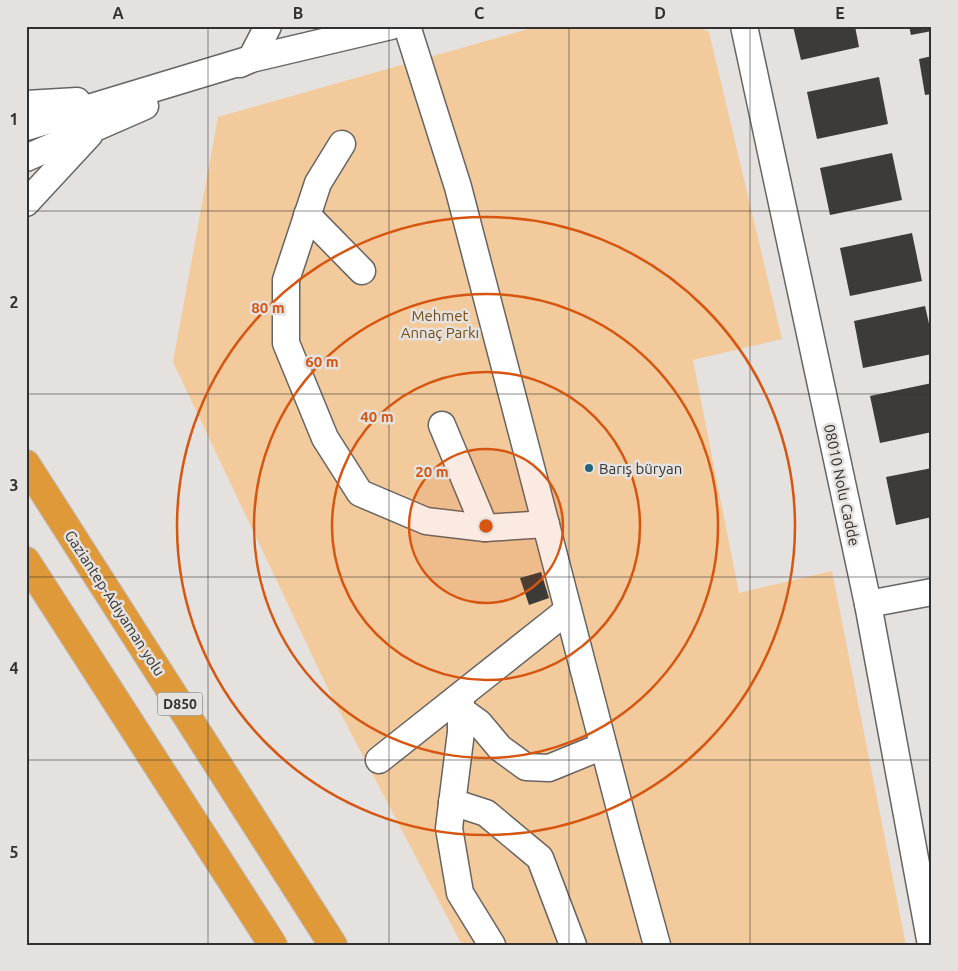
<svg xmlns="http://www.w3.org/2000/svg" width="958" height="971" viewBox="0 0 958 971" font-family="Ubuntu,sans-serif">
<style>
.green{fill:#f2ca9c}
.building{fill:#3d3b38}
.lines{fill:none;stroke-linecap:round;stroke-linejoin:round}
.minor-casing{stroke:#676562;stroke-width:29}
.highway-casing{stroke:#bdbdbd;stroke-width:30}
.minor{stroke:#fff;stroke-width:26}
.highway{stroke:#e09938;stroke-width:28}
.grid{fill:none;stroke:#323130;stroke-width:1;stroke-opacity:0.55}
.ring{fill:none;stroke:#d65510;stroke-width:2.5}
.poi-dot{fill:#226578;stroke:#e4e1de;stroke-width:2}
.labels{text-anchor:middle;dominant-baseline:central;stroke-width:5;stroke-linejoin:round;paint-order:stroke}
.shield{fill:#e4e1de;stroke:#676664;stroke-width:1}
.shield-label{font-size:14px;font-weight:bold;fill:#323130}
.park-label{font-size:15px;fill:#754c13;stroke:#e4e1de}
.poi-label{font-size:15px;fill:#323130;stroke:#e4e1de;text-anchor:start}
.street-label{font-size:15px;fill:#323130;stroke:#e4e1de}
.centre{fill:#d65510;stroke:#e4e1de;stroke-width:2.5}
.ring-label{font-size:15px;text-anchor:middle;font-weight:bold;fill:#d65510;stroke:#e4e1de;stroke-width:5;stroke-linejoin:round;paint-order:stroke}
.neatline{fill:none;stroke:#323130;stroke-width:2}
.grid-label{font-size:16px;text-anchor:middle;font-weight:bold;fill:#323130}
</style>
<rect width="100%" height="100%" fill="#e4e1de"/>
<path class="green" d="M 539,26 L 697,26 L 709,32 L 782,339 L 693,360 L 739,593 L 832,571 L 906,945 L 462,945 L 330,693 L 173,362 L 218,117 Z"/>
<g class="building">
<path d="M 793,26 L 855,26 L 859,47 L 801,60 Z"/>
<path d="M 909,26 L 932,26 L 932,31 L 911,35 Z"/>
<path d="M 932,56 L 932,94 L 925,95 L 919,59 Z"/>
<path d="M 879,77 L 888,124 L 817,139 L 807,92 Z"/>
<path d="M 892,153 L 902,200 L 830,215 L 820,168 Z"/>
<path d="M 912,233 L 922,281 L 850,296 L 840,248 Z"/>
<path d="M 925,306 L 932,337 L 932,354 L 863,368 L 854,321 Z"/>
<path d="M 932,383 L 932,432 L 880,443 L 870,396 Z"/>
<path d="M 932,468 L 932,517 L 896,525 L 886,477 Z"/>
<path d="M 541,572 L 549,598 L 529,605 L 520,578 Z"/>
</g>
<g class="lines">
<defs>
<g id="minor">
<path d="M 407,26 L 458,187 L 626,832 L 657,945"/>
<path d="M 744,26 L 868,604 L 931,945"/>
<path d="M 240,64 L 251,59 L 268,26"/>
<path d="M 26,104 L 77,101"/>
<path d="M 26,127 L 251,59 L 391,26"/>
<path d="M 342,144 L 318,183 L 286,280 L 286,343 L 325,438 L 360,493 L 426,521 L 485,528 L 546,524"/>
<path d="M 26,158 L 145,106"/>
<path d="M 26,203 L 89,135"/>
<path d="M 307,215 L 362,271"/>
<path d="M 442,425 L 485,528"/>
<path d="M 868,604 L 932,592"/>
<path d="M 461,696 L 461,732 L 449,828 L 460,893 L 492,945"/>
<path d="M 461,710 L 479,723 L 500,748 L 526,767 L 549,768 L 603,746"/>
<path d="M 379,760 L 568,610"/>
<path d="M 452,802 L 486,813 L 540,858 L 573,945"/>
</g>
<g id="highway">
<path d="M 26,464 L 333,945"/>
<path d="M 26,561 L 273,945"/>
</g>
</defs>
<use href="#minor" class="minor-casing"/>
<use href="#highway" class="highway-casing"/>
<use href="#minor" class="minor"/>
<use href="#highway" class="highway"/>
</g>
<path class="grid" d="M 208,26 L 208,945M 389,26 L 389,945M 569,26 L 569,945M 750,26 L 750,945M 26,211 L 932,211M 26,394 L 932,394M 26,577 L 932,577M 26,760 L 932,760"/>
<circle cx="486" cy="526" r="77" fill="#d65510" fill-opacity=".12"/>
<g class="ring">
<circle cx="486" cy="526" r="77"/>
<circle cx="486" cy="526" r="154"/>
<circle cx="486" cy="526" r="232"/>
<circle cx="486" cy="526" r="309"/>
</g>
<circle class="poi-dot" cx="589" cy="468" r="5"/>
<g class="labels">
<rect class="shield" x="157.5" y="692.5" width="45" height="23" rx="4"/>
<g class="shield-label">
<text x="180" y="704">D850</text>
</g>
<g class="park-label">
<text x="440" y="315">Mehmet<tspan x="440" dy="17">Annaç Parkı</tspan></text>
</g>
<g class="poi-label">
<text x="599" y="468">Barış büryan</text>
</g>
<g class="street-label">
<text transform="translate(842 485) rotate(78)">08010 Nolu Cadde</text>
<text transform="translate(115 603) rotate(57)">Gaziantep-Adıyaman yolu</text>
</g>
</g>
<circle cx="486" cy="526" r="8" class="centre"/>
<g class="ring-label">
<text x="268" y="313">80 m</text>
<text x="322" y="367">60 m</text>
<text x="377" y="422">40 m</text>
<text x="432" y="477">20 m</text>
</g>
<rect width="958" height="971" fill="none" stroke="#e4e1de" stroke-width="55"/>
<rect x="28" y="28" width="902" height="916" class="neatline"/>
<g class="grid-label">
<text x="118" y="19">A</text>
<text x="298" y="19">B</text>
<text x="479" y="19">C</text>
<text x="660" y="19">D</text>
<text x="840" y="19">E</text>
<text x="14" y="125">1</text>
<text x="14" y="308">2</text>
<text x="14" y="491">3</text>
<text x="14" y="674">4</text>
<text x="14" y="858">5</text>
</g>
</svg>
